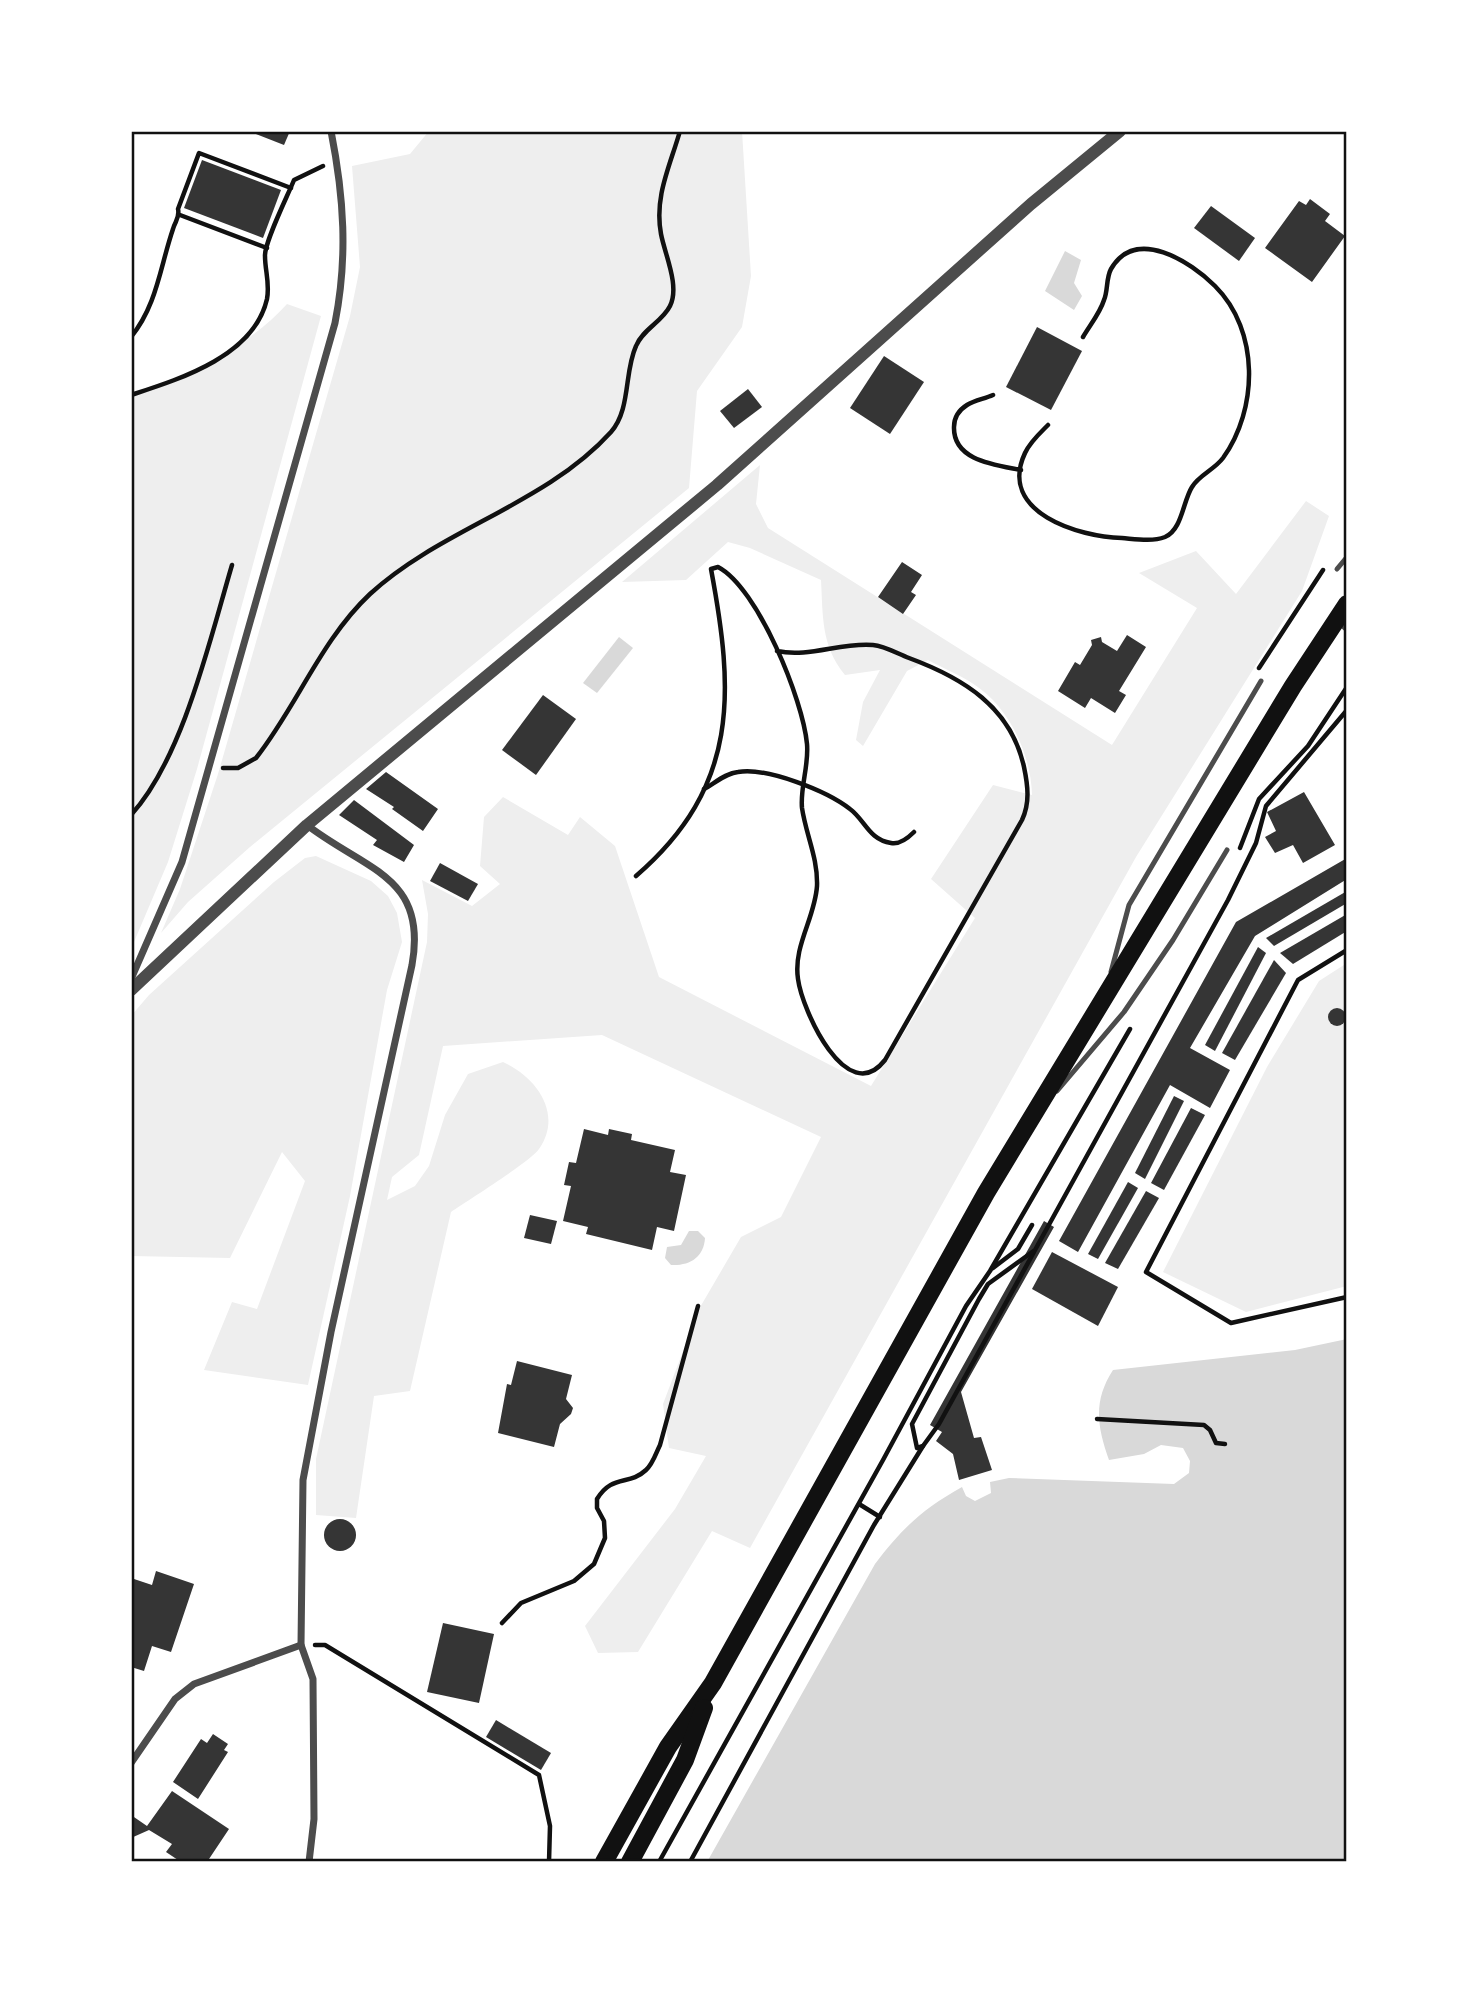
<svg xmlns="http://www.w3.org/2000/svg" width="1478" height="1993" viewBox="0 0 1478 1993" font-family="'Asap Condensed',sans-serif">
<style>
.green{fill:#eee}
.water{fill:#d9d9d9}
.building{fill:#353535}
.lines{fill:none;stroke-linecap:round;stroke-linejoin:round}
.path{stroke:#111;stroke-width:4.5}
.service{stroke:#4c4c4c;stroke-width:5}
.minor{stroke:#4c4c4c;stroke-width:7}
.tertiary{stroke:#4c4c4c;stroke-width:12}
.primary{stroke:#111;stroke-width:18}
.neatline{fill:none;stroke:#111;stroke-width:2.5}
</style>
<rect width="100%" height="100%" fill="#fff"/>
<g class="green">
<path d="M 429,131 L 742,131 L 751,276 L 742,327 L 697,391 L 689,488 L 250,847 L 188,902 L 161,933 L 180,889 L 218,774 L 350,316 L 360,267 L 352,166 L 410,154 Z"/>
<path d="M 287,304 L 321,316 L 197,769 L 168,862 L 131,949 L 131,395 C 187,377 247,348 287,304 Z"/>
<path d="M 760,465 L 756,504 L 768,528 L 1112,745 L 1197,608 L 1139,573 L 1196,551 L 1236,594 L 1306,501 L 1329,516 L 1302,591 L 1136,857 L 750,1548 L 712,1531 L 638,1652 L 598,1653 L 585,1626 L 675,1509 L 706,1456 L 669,1448 L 663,1404 L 699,1309 L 741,1237 L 781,1217 L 821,1137 L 602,1035 L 443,1046 L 419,1155 L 392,1177 L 387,1200 L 415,1186 L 429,1166 L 445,1115 L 468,1074 L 503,1062 C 535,1076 564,1113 539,1149 C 530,1162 468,1200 451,1212 L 410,1391 L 374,1396 L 356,1518 L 316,1515 L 316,1459 L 427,942 L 428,914 L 422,880 L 472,906 L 500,884 L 480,866 L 484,817 L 503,797 L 568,835 L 580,817 L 615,846 L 659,977 L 871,1086 L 975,918 L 931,879 L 993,785 L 1032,795 C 1031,753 1008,705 972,683 C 958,674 943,668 928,660 L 907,671 L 863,746 L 856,740 L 863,702 L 880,670 L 845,675 C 821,646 823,616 821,580 L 750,548 L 728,542 L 686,580 L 622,582 Z"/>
<path d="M 316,856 L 371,881 L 388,896 L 397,913 L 402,942 L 387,990 L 350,1196 L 308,1385 L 204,1370 L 232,1302 L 257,1309 L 305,1181 L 282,1152 L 230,1258 L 131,1256 L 131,1016 L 149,995 L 274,882 L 305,858 Z"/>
<path d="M 1347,963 L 1347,1286 L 1246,1312 L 1163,1272 L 1267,1067 L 1319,981 Z"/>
</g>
<g class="water">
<path d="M 1065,251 L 1081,260 L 1074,283 L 1082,296 L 1074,310 L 1045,291 Z"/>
<path d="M 619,637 L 633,648 L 597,693 L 583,683 Z"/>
<path d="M 689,1231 L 698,1231 L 705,1238 C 704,1257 690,1266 671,1265 L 665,1258 L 667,1247 L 681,1245 Z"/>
<path d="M 1347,1339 L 1347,1862 L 707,1862 L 875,1564 C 903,1527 923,1509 962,1487 L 966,1496 L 975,1501 L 991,1493 L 990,1482 L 1009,1478 L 1174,1484 L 1189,1473 L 1190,1461 L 1183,1448 L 1161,1445 L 1144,1454 L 1109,1460 C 1097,1426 1093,1401 1113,1370 L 1295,1350 Z"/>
</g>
<g class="building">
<path d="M 248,131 L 290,131 L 284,145 Z"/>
<path d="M 202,160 L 281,190 L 263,238 L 184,208 Z"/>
<path d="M 1310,199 L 1330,214 L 1325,221 L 1345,236 L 1312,282 L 1265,248 L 1299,201 L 1306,205 Z"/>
<path d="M 1211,206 L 1255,238 L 1239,261 L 1194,228 Z"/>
<path d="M 1037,327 L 1082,351 L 1051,410 L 1006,387 Z"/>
<path d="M 884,356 L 924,382 L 890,434 L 850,408 Z"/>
<path d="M 748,389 L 762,407 L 734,428 L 720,411 Z"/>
<path d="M 902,562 L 922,575 L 911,592 L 916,595 L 903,614 L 878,597 Z"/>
<path d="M 1127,635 L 1146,647 L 1119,691 L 1126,695 L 1115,713 L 1091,698 L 1085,708 L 1058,691 L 1075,662 L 1080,665 L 1092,645 L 1091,640 L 1101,637 L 1102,642 L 1117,651 Z"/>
<path d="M 543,695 L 576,719 L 536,775 L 502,750 Z"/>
<path d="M 386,772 L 438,809 L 423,831 L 392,809 L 394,807 L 366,789 Z"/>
<path d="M 1304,792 L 1335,845 L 1303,863 L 1293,845 L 1275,853 L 1265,837 L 1276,831 L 1267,812 Z"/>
<path d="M 354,800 L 414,845 L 404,862 L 373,845 L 377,840 L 339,815 Z"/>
<path d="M 1347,858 L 1347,879 L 1255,936 L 1190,1048 L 1230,1070 L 1210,1108 L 1170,1085 L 1078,1252 L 1059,1241 L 1236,922 Z"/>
<path d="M 440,863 L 478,884 L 468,901 L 430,881 Z"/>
<path d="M 1347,891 L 1347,903 L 1274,946 L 1266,938 Z"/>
<path d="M 1347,914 L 1347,931 L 1293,964 L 1280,953 Z"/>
<path d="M 1258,947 L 1266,953 L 1215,1051 L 1205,1045 Z"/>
<path d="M 1274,960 L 1286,973 L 1235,1060 L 1222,1053 Z"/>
<circle cx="1337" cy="1017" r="9"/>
<path d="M 1174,1096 L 1184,1101 L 1145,1179 L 1135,1173 Z"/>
<path d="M 1191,1108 L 1205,1115 L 1164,1190 L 1151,1183 Z"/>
<path d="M 584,1129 L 608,1135 L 609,1129 L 632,1134 L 631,1140 L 675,1150 L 670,1172 L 686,1175 L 674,1231 L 657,1227 L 652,1250 L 586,1234 L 588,1227 L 563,1221 L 571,1186 L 564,1185 L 569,1162 L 576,1163 Z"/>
<path d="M 1128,1182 L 1138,1188 L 1098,1259 L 1088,1254 Z"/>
<path d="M 1146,1191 L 1159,1198 L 1118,1269 L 1105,1263 Z"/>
<path d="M 530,1215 L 557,1221 L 551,1244 L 524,1238 Z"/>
<path d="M 1044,1221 L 1054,1227 L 961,1392 L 974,1438 L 981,1437 L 992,1470 L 959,1480 L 953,1454 L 936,1441 L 942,1432 L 930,1425 Z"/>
<path d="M 1052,1252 L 1118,1287 L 1098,1326 L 1032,1289 Z"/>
<path d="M 517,1361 L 572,1375 L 566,1399 L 573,1408 L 571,1414 L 560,1424 L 554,1447 L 498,1433 L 507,1384 L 511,1385 Z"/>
<circle cx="340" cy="1535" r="16"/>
<path d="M 156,1571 L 194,1584 L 171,1652 L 152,1646 L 144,1671 L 131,1667 L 131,1578 L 152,1585 Z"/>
<path d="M 443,1623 L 494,1634 L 479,1703 L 427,1692 Z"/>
<path d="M 496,1720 L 551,1753 L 541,1770 L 486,1737 Z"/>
<path d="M 213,1734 L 228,1744 L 224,1750 L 228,1752 L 198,1799 L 173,1782 L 201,1739 L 207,1743 Z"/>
<path d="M 172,1791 L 229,1829 L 207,1862 L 181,1862 L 166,1852 L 172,1844 L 149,1830 L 131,1838 L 131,1815 L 147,1826 Z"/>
</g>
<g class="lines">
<g class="path">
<path d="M 180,215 L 267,248"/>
<path d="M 131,337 C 157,305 160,267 173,229 C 175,221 180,218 178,209 L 199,153 L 291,188"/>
<path d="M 131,395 C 180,379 254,356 267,299 C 270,283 265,271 265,256 C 264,243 288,195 294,180 L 323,166"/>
<path d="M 993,395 C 984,399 975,400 967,405 C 959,410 954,418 954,427 C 953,461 996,465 1021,470"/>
<path d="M 1048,425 C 1040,433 1030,442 1025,453 C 997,513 1080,537 1122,538 C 1135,539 1152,542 1165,537 C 1182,530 1183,501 1192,487 C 1199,475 1214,470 1223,458 C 1258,409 1260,331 1215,286 C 1191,262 1136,226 1111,269 C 1106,278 1108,291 1104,300 C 1100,313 1090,325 1083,337"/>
<path d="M 1259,668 L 1323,570"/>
<path d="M 223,768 L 238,768 L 256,758 C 297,706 321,640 370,594 C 442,528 545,505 611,432 C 631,409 624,372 636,346 C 643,329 662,322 670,306 C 680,286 665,255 661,234 C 654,197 670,166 680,131"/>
<path d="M 704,789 C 715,783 726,773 738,772 C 767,767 827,791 850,809 C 865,820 869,840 891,843 C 900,845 908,838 914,832"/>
<path d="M 131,815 C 183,758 210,639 232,565"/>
<path d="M 1240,848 L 1259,799 L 1308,746 L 1347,687"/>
<path d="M 636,876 C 740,786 734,692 711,569 L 718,567 C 758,588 803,700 807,744 C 809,766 800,787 802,808 C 806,835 818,858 817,886 C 815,918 793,946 798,979 C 802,1010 847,1109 885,1060 L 1022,820 C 1030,803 1028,786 1024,767 C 1011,707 963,678 909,658 C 898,654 885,646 873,645 C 841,642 809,658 777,651"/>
<path d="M 1347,950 L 1298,980 L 1146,1272 L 1231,1323 L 1347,1297"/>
<path d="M 993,1268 L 1018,1249 L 1032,1225"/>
<path d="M 1097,1419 L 1204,1425 L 1210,1430 L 1216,1443 L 1225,1444"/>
<path d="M 923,1446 L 939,1424 L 1034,1252"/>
<path d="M 859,1504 L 880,1517"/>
<path d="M 502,1623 L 521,1603 L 574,1581 L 594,1564 L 605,1538 L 604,1521 L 597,1508 L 597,1499 C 612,1474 629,1486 646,1470 C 653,1464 656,1453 660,1445 L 698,1306"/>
<path d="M 315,1645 L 325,1645 L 539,1775 L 550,1826 L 549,1862"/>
<path d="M 659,1862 L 883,1460 L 966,1306 L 990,1271 L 1130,1029"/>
<path d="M 690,1862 L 874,1525 L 923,1446 L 917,1448 L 912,1424 L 979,1299 L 988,1284 L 1035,1250 L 1228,900 L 1256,843 L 1266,806 L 1347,710"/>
</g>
<g class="service">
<path d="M 1337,569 L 1347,557"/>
<path d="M 1338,622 L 1347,630"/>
<path d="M 1111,972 L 1129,905 L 1261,681"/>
<path d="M 1057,1091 L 1124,1012 L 1173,940 L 1227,850"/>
</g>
<g class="minor">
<path d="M 307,825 C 365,870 428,876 412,965 L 331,1332 L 303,1480 L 301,1645 L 313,1679 L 314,1819 L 309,1862"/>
<path d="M 131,979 L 182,862 L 335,323 C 348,257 344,197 331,131"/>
<path d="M 131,1763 L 175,1699 L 194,1684 L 301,1645"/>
</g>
<path class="tertiary" d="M 131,990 L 307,825 L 717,485 L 1031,204 L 1120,131"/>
<g class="primary">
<path d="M 604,1862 L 668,1747 L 713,1683 L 986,1193 L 1293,686 L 1347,604"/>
<path d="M 630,1862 L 685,1760 L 704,1708"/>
</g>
</g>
<rect width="1478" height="1993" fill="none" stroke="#ffffff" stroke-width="266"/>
<rect x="133" y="133" width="1212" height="1727" class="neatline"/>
</svg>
